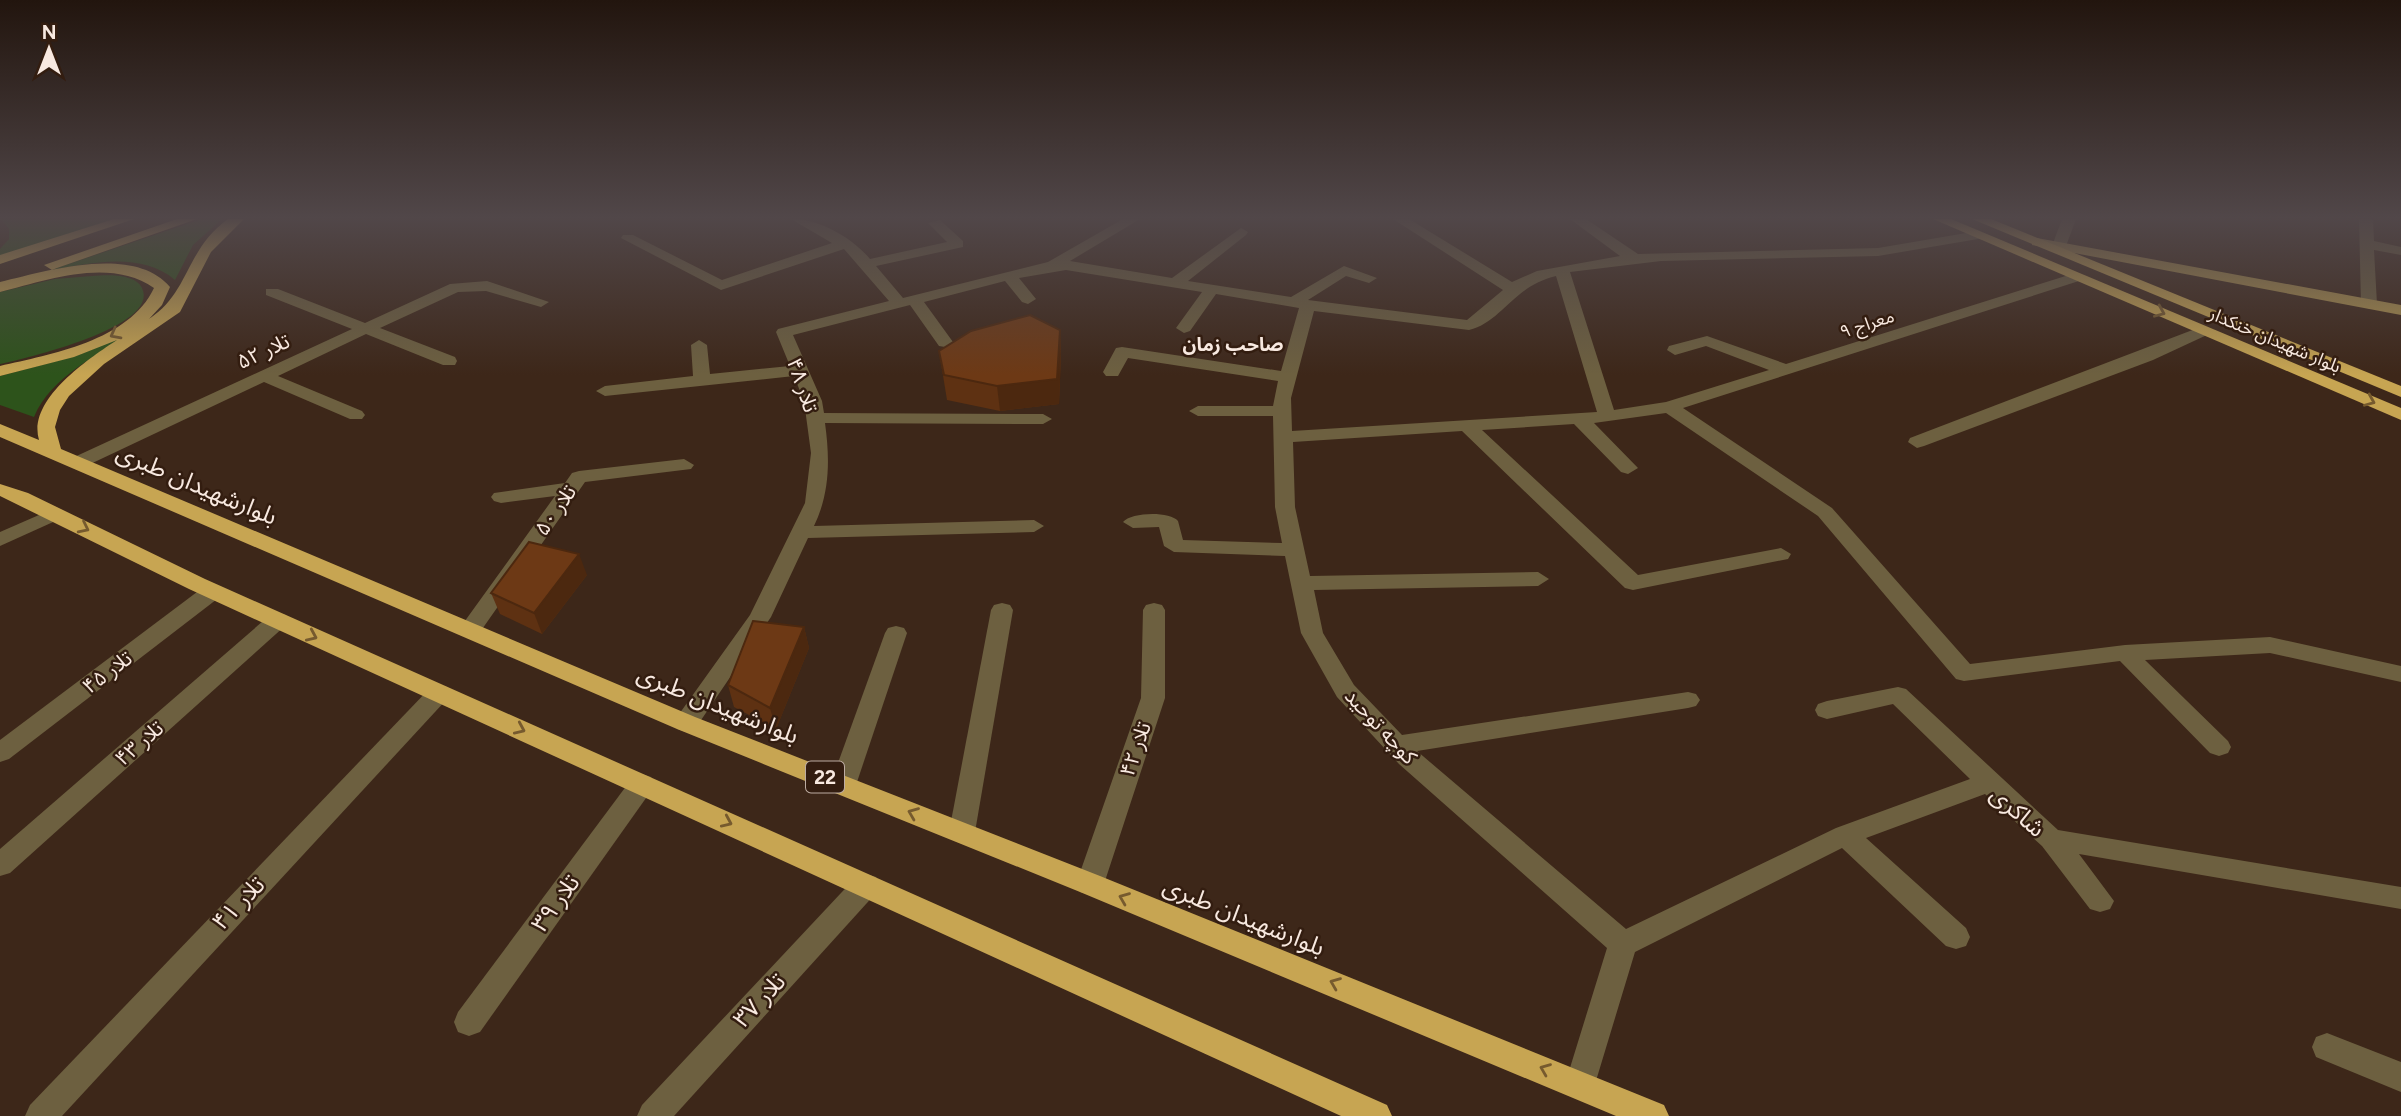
<svg xmlns="http://www.w3.org/2000/svg" width="2401" height="1116" viewBox="0 0 2401 1116" font-family="Figtree,'Noto Sans Arabic',sans-serif">
<style>
.green{fill:#2d531b}
.lines{fill:none;stroke-linecap:round;stroke-linejoin:round}
.minor{fill:#6d6040;fill-rule:evenodd}
.major{fill:#ad924e;fill-rule:evenodd}
.highway{fill:#c7a552;fill-rule:evenodd}
.wall{fill:#5e3112}
.shaded-wall{fill:#4c280f}
.building{fill:#6d3915;stroke:#4c280f;stroke-width:2}
.oneway{stroke:#765a2e}
.labels{text-anchor:middle;dominant-baseline:central;stroke-width:5;stroke-linejoin:round;paint-order:stroke}
.far-street-label{font-size:18px;fill:#f8e9e0;stroke:#331d10}
.far-neighbourhood-label{font-size:19px;font-weight:bold;fill:#f8e9e0;stroke:#331d10}
.shield{fill:#331d10;stroke:#bdaca2;stroke-width:2}
.shield-label{font-size:19px;font-weight:bold;fill:#f8e9e0}
.street-label{font-size:21px;fill:#f8e9e0;stroke:#331d10}
.near-street-label{font-size:24px;fill:#f8e9e0;stroke:#331d10}
</style>
<rect width="100%" height="100%" fill="#3d2719"/>
<g class="green">
<path d="M 1,219 L 115,219 L 0,256 L 0,249 L 9,239 L 9,229 Z"/>
<path d="M 202,219 L 222,219 L 193,245 L 175,280 C 141,251 89,263 48,271 Z"/>
<path d="M 92,276 C 106,275 134,273 142,288 C 161,327 23,359 0,364 L 0,292 L 55,279 Z"/>
<path d="M 135,331 C 100,354 51,376 34,417 L 0,405 L 0,376 L 76,356 Z"/>
</g>
<g class="lines">
<g class="minor">
<path d="M 791,219 C 818,218 853,238 870,259 L 947,242 L 928,223 L 940,220 L 963,241 L 963,247 L 876,266 L 903,298 L 1048,262 L 1123,219 L 1140,219 L 1070,261 L 1172,278 L 1241,228 L 1248,232 L 1246,235 L 1188,281 L 1291,297 L 1344,266 L 1377,278 L 1369,283 L 1346,276 L 1308,300 L 1467,320 L 1503,290 L 1393,219 L 1409,219 L 1512,282 L 1537,271 L 1620,256 L 1570,219 L 1586,219 L 1638,254 L 1878,248 L 1978,231 L 1985,235 L 1978,239 L 1878,256 L 1661,261 L 1570,272 L 1614,410 L 1666,402 L 1769,370 L 1706,346 L 1675,355 L 1667,350 L 1669,346 L 1707,336 L 1786,364 L 2072,274 L 2082,274 L 2082,280 L 1683,408 L 1832,508 L 1970,664 L 2125,645 L 2270,637 L 2401,666 L 2401,682 L 2270,653 L 2145,660 L 2228,741 L 2231,747 L 2228,753 L 2219,756 L 2210,753 L 2120,661 L 1964,681 L 1956,679 L 1818,516 L 1666,413 L 1594,423 L 1638,468 L 1628,474 L 1621,472 L 1574,424 L 1482,430 L 1638,575 L 1781,548 L 1791,554 L 1788,559 L 1633,590 L 1625,588 L 1462,431 L 1293,442 L 1295,507 L 1310,576 L 1538,572 L 1549,579 L 1538,586 L 1314,590 L 1323,633 L 1354,685 L 1402,735 L 1688,692 L 1696,694 L 1700,700 L 1696,706 L 1688,708 L 1417,751 L 1626,929 L 1836,828 L 1970,779 L 1893,704 L 1827,719 L 1818,716 L 1815,710 L 1818,704 L 1827,701 L 1898,687 L 1906,689 L 2058,830 L 2401,887 L 2401,909 L 2079,854 L 2114,901 L 2110,909 L 2100,912 L 2090,909 L 2042,846 L 1985,794 L 1866,838 L 1966,928 L 1970,937 L 1966,946 L 1956,949 L 1946,946 L 1842,848 L 1635,952 L 1592,1094 L 1581,1099 L 1570,1094 L 1565,1084 L 1607,948 L 1399,764 L 1337,697 L 1301,633 L 1285,556 L 1174,552 L 1164,546 L 1159,527 L 1133,528 L 1123,522 C 1131,512 1170,511 1178,521 L 1183,540 L 1282,543 L 1275,507 L 1273,416 L 1198,416 L 1189,411 L 1198,406 L 1273,406 L 1278,381 L 1128,358 L 1118,376 L 1106,376 L 1103,372 L 1116,348 L 1122,347 L 1281,371 L 1299,308 L 1216,294 L 1190,331 L 1184,333 L 1176,328 L 1202,292 L 1066,270 L 1019,278 L 1036,299 L 1028,304 L 1022,302 L 1005,281 L 924,302 L 953,342 L 945,347 L 939,346 L 910,305 L 793,335 L 822,401 L 824,413 L 1043,414 L 1052,419 L 1043,424 L 825,423 C 830,459 830,493 814,526 L 1034,520 L 1044,526 L 1034,532 L 808,538 L 771,617 L 695,729 L 686,732 L 677,729 L 674,723 L 677,717 L 750,615 L 805,503 L 811,453 L 804,401 L 794,376 L 605,396 L 596,391 L 605,386 L 693,376 L 691,345 L 699,340 L 707,345 L 710,374 L 790,366 L 776,332 L 778,329 L 889,301 L 844,249 L 721,290 L 621,238 L 623,235 L 633,235 L 722,280 L 832,243 ZM 1556,276 L 1597,412 L 1292,431 L 1291,398 L 1314,311 L 1469,330 C 1502,322 1513,286 1556,276 Z"/>
<path d="M 2062,219 L 2076,219 L 2066,246 L 2059,250 L 2052,246 Z"/>
<path d="M 2359,219 L 2373,219 L 2374,241 L 2401,247 L 2401,255 L 2374,250 L 2377,304 L 2369,309 L 2361,304 Z"/>
<path d="M 487,281 L 549,302 L 541,307 L 486,291 L 458,292 L 380,328 L 455,357 L 457,361 L 455,365 L 443,365 L 366,334 L 278,376 L 362,411 L 365,415 L 362,419 L 350,419 L 264,382 L 84,467 L 77,469 L 67,463 L 70,459 L 352,329 L 266,295 L 266,289 L 278,289 L 365,323 L 450,284 Z"/>
<path d="M 2203,326 L 2209,328 L 2209,334 L 2153,360 L 1924,446 L 1917,448 L 1908,442 L 1910,438 Z"/>
<path d="M 684,459 L 694,465 L 691,469 L 585,482 L 478,635 L 462,635 L 459,630 L 462,625 L 555,496 L 501,503 L 494,501 L 491,497 L 494,493 L 565,483 L 572,473 L 579,471 Z"/>
<path d="M 55,508 L 62,510 L 65,514 L 62,518 L 0,546 L 0,532 Z"/>
<path d="M 213,584 L 224,591 L 221,596 L 9,759 L 0,762 L 0,740 L 205,586 Z"/>
<path d="M 1002,603 L 1010,605 L 1013,610 L 975,832 L 971,839 L 962,842 L 953,839 L 949,832 L 991,610 L 994,605 Z"/>
<path d="M 1154,603 L 1162,605 L 1165,610 L 1165,698 L 1104,884 L 1100,892 L 1090,895 L 1080,892 L 1076,884 L 1141,698 L 1143,610 L 1146,605 Z"/>
<path d="M 278,613 L 286,615 L 289,620 L 286,625 L 10,873 L 0,876 L 0,849 L 270,615 Z"/>
<path d="M 896,626 L 904,628 L 907,633 L 856,785 L 852,792 L 843,795 L 834,792 L 830,785 L 885,633 L 888,628 Z"/>
<path d="M 439,685 L 447,687 L 451,693 L 447,699 L 62,1116 L 25,1116 L 30,1105 L 431,687 Z"/>
<path d="M 642,774 L 651,777 L 655,784 L 651,791 L 480,1032 L 469,1036 L 458,1032 L 454,1022 L 458,1012 L 633,777 Z"/>
<path d="M 866,874 L 876,877 L 880,885 L 876,893 L 674,1116 L 637,1116 L 642,1105 L 856,877 Z"/>
<path d="M 2327,1033 L 2401,1062 L 2401,1092 L 2316,1057 L 2312,1047 L 2316,1037 Z"/>
</g>
<path class="major" d="M 2037,238 L 2401,305 L 2401,315 L 2032,245 L 2032,239 Z"/>
<g class="highway">
<path d="M 114,219 L 134,219 L 0,264 L 0,255 Z"/>
<path d="M 177,219 L 197,219 L 57,268 L 52,270 L 44,265 Z"/>
<path d="M 228,219 L 244,219 L 211,252 L 180,312 L 104,364 L 69,396 L 60,410 L 55,427 L 61,449 L 695,717 L 1100,876 L 1664,1105 L 1669,1116 L 1616,1116 L 1080,892 L 677,729 L 0,437 L 0,424 L 39,440 C 27,400 88,359 117,340 L 74,357 L 0,376 L 0,366 C 51,354 129,341 154,288 C 110,257 47,280 0,292 L 0,282 C 46,271 134,244 170,287 L 162,305 L 149,319 C 190,292 185,250 228,219 Z"/>
<path d="M 1933,219 L 1951,219 L 2401,408 L 2401,420 Z"/>
<path d="M 1972,219 L 1991,219 L 2401,386 L 2401,397 Z"/>
<path d="M 0,484 L 28,493 L 205,579 L 1387,1105 L 1392,1116 L 1341,1116 L 189,589 L 0,496 Z"/>
</g>
</g>
<g class="wall">
<path d="M 1060,330 L 1061,354 L 1059,404 L 1000,411 L 947,400 L 939,351 Z"/>
<path d="M 587,575 L 542,634 L 500,614 L 491,593 Z"/>
<path d="M 804,627 L 809,648 L 776,729 L 734,707 L 728,685 Z"/>
</g>
<g class="shaded-wall">
<path d="M 1060,330 L 1061,354 L 1059,404 L 1000,411 L 997,386 Z"/>
<path d="M 579,554 L 587,575 L 542,634 L 534,613 Z"/>
<path d="M 804,627 L 809,648 L 776,729 L 770,708 Z"/>
</g>
<g class="building">
<path d="M 1030,315 L 1060,330 L 1057,379 L 997,386 L 944,375 L 939,351 L 971,331 Z"/>
<path d="M 529,542 L 579,554 L 534,613 L 491,593 Z"/>
<path d="M 753,621 L 804,627 L 770,708 L 728,685 Z"/>
</g>
<defs><path id="oneway-chevron" d="M-2-3.5L2.5 0L-2 3.5" fill="none" stroke-width="1.6" stroke-linecap="round" stroke-linejoin="round" transform="scale(1.75)"/></defs>
<g class="oneway">
<use href="#oneway-chevron" transform="translate(2160 312) rotate(23)"/>
<use href="#oneway-chevron" transform="translate(115 334) rotate(152)"/>
<use href="#oneway-chevron" transform="translate(2370 401) rotate(23)"/>
<use href="#oneway-chevron" transform="translate(84 528) rotate(26)"/>
<use href="#oneway-chevron" transform="translate(312 636) rotate(24)"/>
<use href="#oneway-chevron" transform="translate(520 729) rotate(24)"/>
<use href="#oneway-chevron" transform="translate(913 813) rotate(-158)"/>
<use href="#oneway-chevron" transform="translate(727 822) rotate(24)"/>
<use href="#oneway-chevron" transform="translate(1124 898) rotate(-158)"/>
<use href="#oneway-chevron" transform="translate(1335 983) rotate(-158)"/>
<use href="#oneway-chevron" transform="translate(1545 1069) rotate(-158)"/>
</g>
<linearGradient id="sky" x2="0" y2="1"><stop stop-color="#22150e"/><stop offset="0.58" stop-color="#514749"/><stop offset="1" stop-color="#514749" stop-opacity="0"/></linearGradient>
<rect width="2401" height="375" fill="url(#sky)"/>
<g class="labels">
<g class="far-street-label">
<text transform="translate(1867 324) rotate(-18)">معراج ۹</text>
<text transform="translate(2275 340) rotate(23)">بلوار شهیدان خنکدار</text>
</g>
<g class="far-neighbourhood-label">
<text x="1233" y="344">صاحب زمان</text>
</g>
<rect class="shield" x="806" y="761.5" width="38" height="31" rx="5"/>
<g class="shield-label">
<text x="825" y="777">22</text>
</g>
<g class="street-label">
<text transform="translate(263 351) rotate(-25)">تلار ۵۲</text>
<text transform="translate(803 385) rotate(71)">تلار ۴۸</text>
<text transform="translate(555 510) rotate(-55)">تلار ۵۰</text>
<text transform="translate(107 672) rotate(-37)">تلار ۴۵</text>
<text transform="translate(1381 726) rotate(47)">کوچه توحید</text>
<text transform="translate(139 743) rotate(-41)">تلار ۴۳</text>
<text transform="translate(1135 749) rotate(-71)">تلار ۴۲</text>
</g>
<g class="near-street-label">
<text transform="translate(197 484) rotate(23)">بلوارشهیدان طبری</text>
<text transform="translate(718 704) rotate(22)">بلوارشهیدان طبری</text>
<text transform="translate(2018 811) rotate(41)">شاکری</text>
<text transform="translate(238 903) rotate(-46)">تلار ۴۱</text>
<text transform="translate(555 903) rotate(-54)">تلار ۳۹</text>
<text transform="translate(1244 916) rotate(22)">بلوارشهیدان طبری</text>
<text transform="translate(759 1000) rotate(-47)">تلار ۳۷</text>
</g>
</g>
<g transform="translate(49 49)" stroke="#331d10" stroke-width="5" paint-order="stroke">
<path d="M0-5L12 26L0 18L-12 26Z" fill="#f8e9e0"/>
<text y="-10" font-size="19" font-weight="bold" text-anchor="middle" fill="#f8e9e0">N</text>
</g>
</svg>
